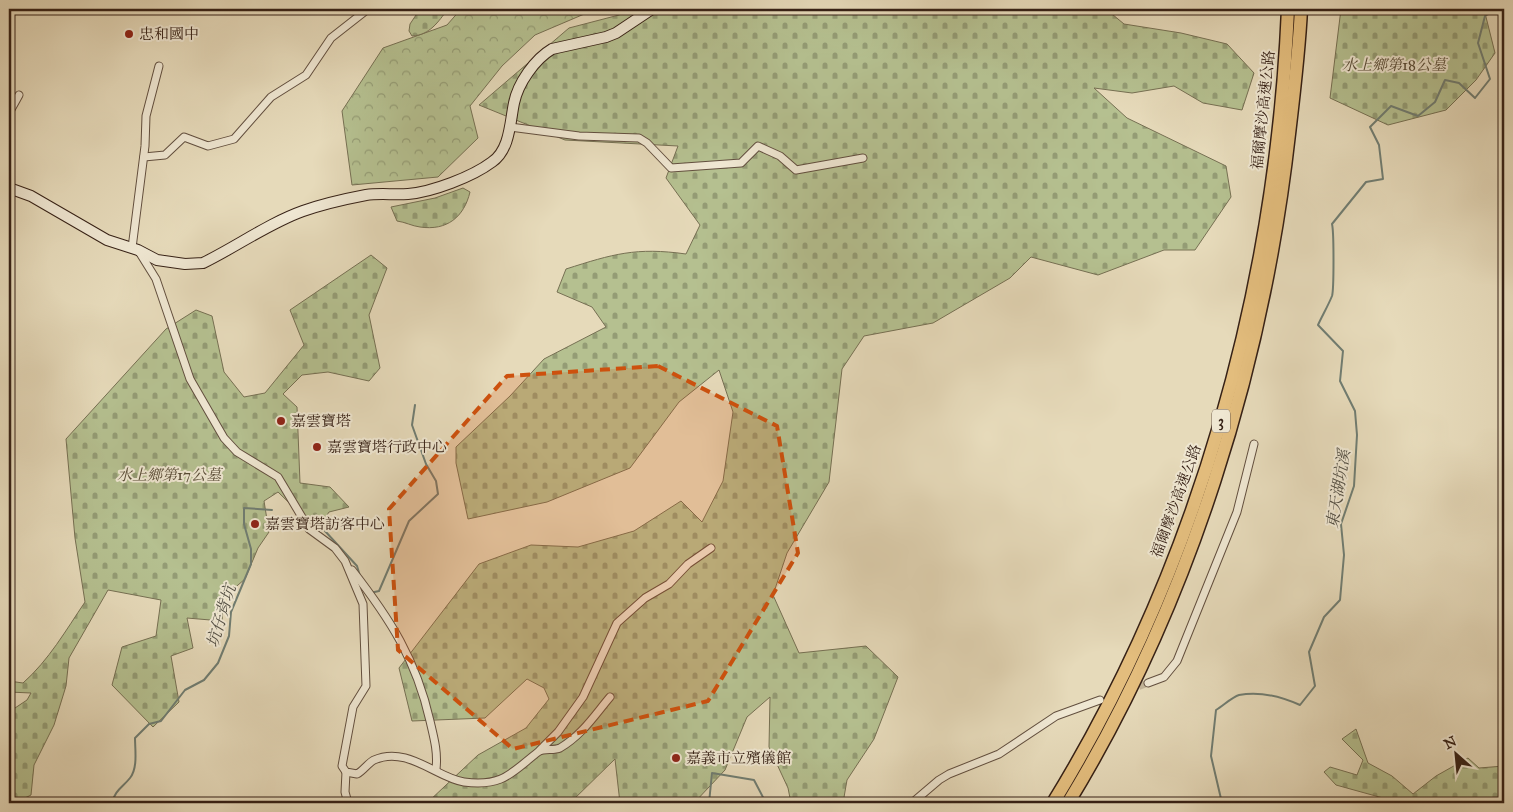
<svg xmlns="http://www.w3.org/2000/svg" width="1513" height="812" viewBox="0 0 1513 812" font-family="'IM FELL Great Primer','Noto Serif TC',serif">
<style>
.forest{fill:url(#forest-crowns);stroke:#767053}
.cemetery{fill:url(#cemetery-stones);stroke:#767053}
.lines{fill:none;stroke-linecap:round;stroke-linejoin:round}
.stream{stroke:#707d72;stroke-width:2}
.street-tunnel{stroke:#c3b599;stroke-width:7;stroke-dasharray:7 3.5;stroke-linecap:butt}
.street-casing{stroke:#624f3f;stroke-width:9}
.secondary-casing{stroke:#362116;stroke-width:12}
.highway-casing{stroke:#362116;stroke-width:15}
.street{stroke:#efe7d2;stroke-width:7}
.secondary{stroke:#efe7d2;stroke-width:10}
.highway{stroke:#e3bd7d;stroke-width:12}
.marked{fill:#cd510e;fill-opacity:0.2;stroke:#cd510e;stroke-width:4;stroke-dasharray:10 6;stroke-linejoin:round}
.poi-dot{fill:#8f2418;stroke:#efe7d2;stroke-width:2}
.labels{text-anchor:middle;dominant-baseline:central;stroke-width:4;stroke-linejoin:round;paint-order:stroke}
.shield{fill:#efe7d2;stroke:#6e5c4e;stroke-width:1}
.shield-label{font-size:14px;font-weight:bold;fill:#362116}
.poi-label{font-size:15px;fill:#362116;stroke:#efe7d2;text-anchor:start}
.park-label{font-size:15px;font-style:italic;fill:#564934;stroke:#efe7d2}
.street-label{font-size:15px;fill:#362116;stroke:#efe7d2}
.water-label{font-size:16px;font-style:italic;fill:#534f44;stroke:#efe7d2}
</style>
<defs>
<pattern id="forest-crowns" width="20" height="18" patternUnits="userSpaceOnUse" patternTransform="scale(1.25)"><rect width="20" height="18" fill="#b5c090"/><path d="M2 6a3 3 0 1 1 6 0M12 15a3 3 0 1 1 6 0" fill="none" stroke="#949c75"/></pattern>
<pattern id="cemetery-stones" width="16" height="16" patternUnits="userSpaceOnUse" patternTransform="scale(1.25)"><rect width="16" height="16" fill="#b5c090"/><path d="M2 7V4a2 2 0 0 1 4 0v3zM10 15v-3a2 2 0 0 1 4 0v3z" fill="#949c75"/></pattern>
</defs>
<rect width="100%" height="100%" fill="#e6daba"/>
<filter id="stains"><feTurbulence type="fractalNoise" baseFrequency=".004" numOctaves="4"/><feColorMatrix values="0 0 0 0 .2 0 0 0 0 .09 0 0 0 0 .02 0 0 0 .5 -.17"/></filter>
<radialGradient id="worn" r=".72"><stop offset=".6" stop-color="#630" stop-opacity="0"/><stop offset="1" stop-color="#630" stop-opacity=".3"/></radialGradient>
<path class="forest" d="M 461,9 L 596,9 L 535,35 L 502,66 L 470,106 L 478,138 L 438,177 L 352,185 L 342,111 L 383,48 L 447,25 Z"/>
<g class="cemetery">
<path d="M 420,9 L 448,9 C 438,22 430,35 412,36 L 409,31 L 410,24 Z"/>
<path d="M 630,9 L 1106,9 L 1124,24 L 1181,33 L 1227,44 L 1254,73 L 1242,110 L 1203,103 L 1174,86 L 1132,93 L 1094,88 L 1127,118 L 1226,166 L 1231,197 L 1195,250 L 1164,250 L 1098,275 L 1031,257 L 1010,278 L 933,323 L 864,336 L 842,369 L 829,482 L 787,553 L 773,595 L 799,653 L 866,646 L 898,677 L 874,739 L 847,780 L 843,803 L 791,803 L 788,788 L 769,747 L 770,697 L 747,717 L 725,770 L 694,803 L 620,803 L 615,759 L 570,803 L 428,802 L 478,755 L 526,728 L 549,699 L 544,688 L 527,679 L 485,718 L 412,721 L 399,668 L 479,564 L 531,545 L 578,547 L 634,531 L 681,501 L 702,522 L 723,481 L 733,412 L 719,370 L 679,402 L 630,468 L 547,502 L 468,519 L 456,463 L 456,447 L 510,396 L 544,359 L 606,327 L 592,307 L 557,292 L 566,269 C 613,254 636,247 686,254 L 700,225 L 666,178 L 678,146 L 565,140 L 479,105 L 569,28 L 619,15 Z"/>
<path d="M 1341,9 L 1484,9 L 1495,53 L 1476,80 L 1446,110 L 1388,125 L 1330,98 Z"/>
<path d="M 463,188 L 470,192 C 464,217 447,231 420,227 C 412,226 405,222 397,221 L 391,207 L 435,198 Z"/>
<path d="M 371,255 L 387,268 L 369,315 L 380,368 L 369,381 L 328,372 L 302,375 L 283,394 L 297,407 L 300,483 L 330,487 L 349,507 L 329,512 L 317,530 L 278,492 L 264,501 L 269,532 L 258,548 L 245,579 L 224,597 L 222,621 L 187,618 L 193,648 L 171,656 L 179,702 L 153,727 L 112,685 L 122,647 L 156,636 L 161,600 L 108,590 L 69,658 L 66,686 L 54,725 L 34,765 L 31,795 L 15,803 L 9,803 L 9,712 L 27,700 L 31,693 L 9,692 L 9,681 L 23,683 C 49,660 66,630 85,602 L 75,538 L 66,439 L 166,329 L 196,310 L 212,316 L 224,372 L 244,397 L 265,393 L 304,345 L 290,310 Z"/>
<path d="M 1356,729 L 1368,763 L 1392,776 L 1413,794 L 1436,776 L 1468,758 L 1479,768 L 1504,766 L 1504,803 L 1401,803 L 1336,785 L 1324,772 L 1330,767 L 1357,775 L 1363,760 L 1342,739 Z"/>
</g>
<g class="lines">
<g class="stream">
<path d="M 325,531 L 357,566 L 360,576"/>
<path d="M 370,593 L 379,591 L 409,521 L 438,494 L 436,481 L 426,464 L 412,425 L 415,405"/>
<path d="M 112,803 C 115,790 122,788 130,778 C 138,768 135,750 135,738 L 149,724 L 161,721 L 185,690 L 204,680 L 218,663 L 229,636 L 231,612 L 251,564 L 251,549 L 244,524 L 244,508 L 272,510"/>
<path d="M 709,803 L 712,773 L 754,780 L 766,803"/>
<path d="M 1222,803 L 1211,756 L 1216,710 C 1223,706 1232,697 1239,695 C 1259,691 1282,697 1300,705 L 1315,686 L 1309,652 L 1324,617 L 1340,600 L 1344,555 L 1341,524 L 1354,486 L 1357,435 L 1355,411 L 1340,381 L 1343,351 L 1318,325 C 1322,316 1328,306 1332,296 C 1334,289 1334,232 1332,224 L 1366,182 L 1383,179 L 1379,145 L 1370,127 L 1391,106 L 1418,116 L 1435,102 L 1445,80 L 1459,83 L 1475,98 L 1490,79 L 1478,43 L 1485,16 L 1497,9"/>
</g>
<path class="street-tunnel" d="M 1129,690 L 1148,683"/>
<defs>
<g id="street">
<path d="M 9,113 L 19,95"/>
<path d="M 510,127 L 579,136 L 639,138 L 647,143 L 671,168 L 741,163 L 758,146 L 780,156 L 796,170 L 863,158"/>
<path d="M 144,157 L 165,155 L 184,137 L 208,146 L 234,139 L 271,97 L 306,75 L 331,38 L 368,9"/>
<path d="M 132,248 L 145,146 L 146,116 L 159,66"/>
<path d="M 138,250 L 156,279 L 190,379 L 224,438 L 237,452 L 278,477 L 309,529 L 335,548 L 345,561 L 363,604 L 366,686 L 353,707 L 342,766 L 346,772 L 357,774 C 363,771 368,763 374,760 C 407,745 437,778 464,782 C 503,787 511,773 538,752 C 544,748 553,751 560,748 C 582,735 594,716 610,697"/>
<path d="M 352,570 C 390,619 416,659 430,721 C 434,738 438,752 436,769"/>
<path d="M 1148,683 L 1164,677 L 1177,661 L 1237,512 L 1254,444"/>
<path d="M 540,750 L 558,732 L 583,697 L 617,623 L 645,598 L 669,584 L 688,564 L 711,548"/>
<path d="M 346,772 L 345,792 L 348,803"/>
<path d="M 912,803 L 939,780 L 949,774 L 999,754 L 1056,716 L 1100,700"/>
</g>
<path id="secondary" d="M 9,188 L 31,196 L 107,240 L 138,250 L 157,260 L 185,264 L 203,263 C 236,247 269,223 303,211 C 323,204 345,199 366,195 C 379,193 394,195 408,194 C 432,192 472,177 492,162 C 510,150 510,122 514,103 C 518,83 535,59 552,49 L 606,37 L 616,33 L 652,9"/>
<g id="highway">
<path d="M 1053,803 C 1199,565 1276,287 1288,9"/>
<path d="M 1068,803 C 1190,603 1263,366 1289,134 C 1294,92 1299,51 1301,9"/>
</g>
</defs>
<use href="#street" class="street-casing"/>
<use href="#secondary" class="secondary-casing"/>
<use href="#highway" class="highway-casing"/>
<use href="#street" class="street"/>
<use href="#secondary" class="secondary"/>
<use href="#highway" class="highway"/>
</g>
<path class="marked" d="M 658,366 L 777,426 L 798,553 L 708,701 L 513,749 L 398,650 L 389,509 L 507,376 Z"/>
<g class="poi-dot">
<circle cx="129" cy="34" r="5"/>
<circle cx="281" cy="421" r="5"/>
<circle cx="317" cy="447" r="5"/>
<circle cx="255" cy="524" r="5"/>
<circle cx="676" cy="758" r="5"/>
</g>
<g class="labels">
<rect class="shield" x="1212" y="409.5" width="18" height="23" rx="4"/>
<g class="shield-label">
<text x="1221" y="421">3</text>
</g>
<g class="poi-label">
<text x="139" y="34">忠和國中</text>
<text x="291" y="421">嘉雲寶塔</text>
<text x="327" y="447">嘉雲寶塔行政中心</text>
<text x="265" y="524">嘉雲寶塔訪客中心</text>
<text x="686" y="758">嘉義市立殯儀館</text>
</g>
<g class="park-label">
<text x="1394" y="65">水上鄉第18公墓</text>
<text x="169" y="475">水上鄉第17公墓</text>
</g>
<g class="street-label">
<text transform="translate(1263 110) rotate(-84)">福爾摩沙高速公路</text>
<text transform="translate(1176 501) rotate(-70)">福爾摩沙高速公路</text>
</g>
<g class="water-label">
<text transform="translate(1338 489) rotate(-81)">東天湖坑溪</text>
<text transform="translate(221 616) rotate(-73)">坑仔背坑</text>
</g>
</g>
<rect width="1513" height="812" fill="none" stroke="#e6daba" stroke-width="30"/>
<rect x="10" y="10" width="1493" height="792" fill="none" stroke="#362116" stroke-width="2.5"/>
<rect x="15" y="15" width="1483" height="782" fill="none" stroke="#362116"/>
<g transform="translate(1456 754) rotate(333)" stroke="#efe7d2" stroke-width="4" paint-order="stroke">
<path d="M0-4L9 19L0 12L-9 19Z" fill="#362116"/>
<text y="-8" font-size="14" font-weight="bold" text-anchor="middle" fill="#362116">N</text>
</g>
<rect width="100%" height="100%" filter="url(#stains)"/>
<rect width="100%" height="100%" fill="url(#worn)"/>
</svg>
